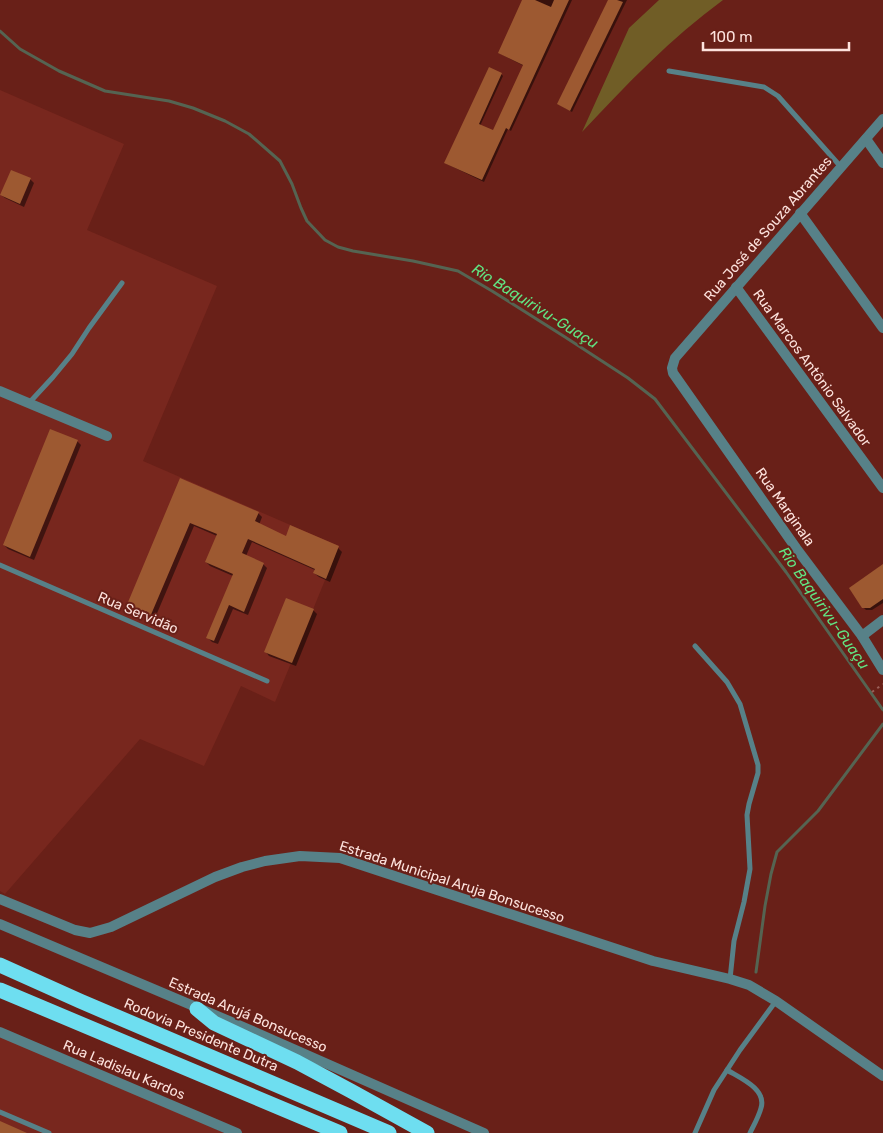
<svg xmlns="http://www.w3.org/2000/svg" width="883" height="1133" viewBox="0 0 883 1133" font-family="Rubik,sans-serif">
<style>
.built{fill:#78271e}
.green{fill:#705d26}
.shadow{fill:#0007}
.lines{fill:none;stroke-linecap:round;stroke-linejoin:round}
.stream{stroke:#556452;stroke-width:3}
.building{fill:#9d5931}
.path{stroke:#995f58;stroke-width:2;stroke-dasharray:2.5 4;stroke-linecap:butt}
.service{stroke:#578188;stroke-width:5}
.minor{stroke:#578188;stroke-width:10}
.tertiary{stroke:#578188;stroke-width:10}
.motorway{stroke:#6edef0;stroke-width:15}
.labels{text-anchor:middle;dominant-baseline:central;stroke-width:4;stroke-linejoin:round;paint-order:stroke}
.street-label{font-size:14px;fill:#fde2dd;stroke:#692018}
.water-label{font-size:15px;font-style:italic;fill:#61e483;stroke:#692018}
</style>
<rect width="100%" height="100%" fill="#692018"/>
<g class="built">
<path d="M 0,90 L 124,144 L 87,230 L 217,286 L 143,461 L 339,546 L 275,702 L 241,686 L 204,766 L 140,739 L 5,894 L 0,891 Z"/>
<path d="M 0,1036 L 225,1133 L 0,1133 Z"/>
</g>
<path class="green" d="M 659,0 L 723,0 C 671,38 626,85 582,132 L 629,28 Z"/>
<g class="shadow">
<path d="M 524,0 L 572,0 L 511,131 L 508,129 L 484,182 L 447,164 L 501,74 L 503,76 L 480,126 L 494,132 L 524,66 L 499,53 Z"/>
<path d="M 610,0 L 627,0 L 572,112 L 558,104 Z"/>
<path d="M 12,171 L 30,179 L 34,183 L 24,207 L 5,198 L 1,195 Z"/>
<path d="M 77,441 L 81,445 L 34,560 L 8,549 L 4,545 Z"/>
<path d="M 181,480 L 258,513 L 262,517 L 259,525 L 287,538 L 338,548 L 342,552 L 330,582 L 319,577 L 314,573 L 315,570 L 252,542 L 246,556 L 263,564 L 267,568 L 248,615 L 233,609 L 218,644 L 212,642 L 208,638 L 233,576 L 210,566 L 206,562 L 217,536 L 194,526 L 155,618 L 130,607 L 130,609 L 127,606 Z"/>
<path d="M 883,565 L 883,603 L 872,610 L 866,610 L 863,607 Z"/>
<path d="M 313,610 L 317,614 L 296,666 L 269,656 L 266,652 Z"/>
</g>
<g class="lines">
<g class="stream">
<path d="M 0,31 L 20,49 L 59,71 L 105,91 L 169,101 L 193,108 L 225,121 L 249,134 L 280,161 L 292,184 L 301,208 L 307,221 L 325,240 L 338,247 L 353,251 L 413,261 L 458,271 L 492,291 L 565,337 L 628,378 L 655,399 L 786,572 L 883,710"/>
<path d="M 756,972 L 765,906 L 771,874 L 777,852 L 818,811 L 883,724"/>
</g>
</g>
<g class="building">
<path d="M 522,0 L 535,0 L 551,7 L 554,0 L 569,0 L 509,130 L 506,128 L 482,180 L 444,163 L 489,67 L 502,73 L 479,124 L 493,130 L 523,65 L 498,53 Z"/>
<path d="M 608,0 L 617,0 L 623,2 L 570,111 L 557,104 Z"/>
<path d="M 11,170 L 31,178 L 20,204 L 0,195 Z"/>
<path d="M 50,429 L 78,440 L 30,557 L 3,545 Z"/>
<path d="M 180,478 L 259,512 L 255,521 L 286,536 L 290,525 L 339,546 L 326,579 L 313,573 L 315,569 L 248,539 L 242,553 L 264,563 L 244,612 L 229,605 L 214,641 L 206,638 L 233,574 L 205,562 L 217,534 L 190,523 L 150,617 L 126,607 Z"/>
<path d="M 883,564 L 883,599 L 870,608 L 862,608 L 849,588 Z"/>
<path d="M 286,598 L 314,609 L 292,663 L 264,652 Z"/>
<path d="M 0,1121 L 27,1133 L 0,1133 Z"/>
</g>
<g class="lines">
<path class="path" d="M 872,692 L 883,684"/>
<g class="service">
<path d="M 669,71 L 764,87 L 778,96 L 841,167"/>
<path d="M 29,403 L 53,377 L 72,354 L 89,328 L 122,283"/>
<path d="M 0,565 L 267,681"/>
<path d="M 695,646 L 727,682 L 740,704 L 758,765 L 758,773 L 749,804 L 747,815 L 750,869 L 744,902 L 734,941 L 730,979"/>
<path d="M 727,1070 C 740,1078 767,1089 761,1108 C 759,1116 754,1125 750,1133"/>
<path d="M 0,1112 L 49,1133"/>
<path d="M 695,1133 L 714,1090 L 740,1050 L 776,1001"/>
</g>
<g class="minor">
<path d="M 883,119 L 675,358 L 672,368 L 673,373 L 796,548 L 862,636 L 883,670"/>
<path d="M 866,139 L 883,163"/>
<path d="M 800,213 L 883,328"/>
<path d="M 736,287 L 883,488"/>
<path d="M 0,391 L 107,436"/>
<path d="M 862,636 L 883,620"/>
<path d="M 0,899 L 75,930 L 90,933 L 111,927 L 215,877 L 242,867 L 265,861 L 300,856 L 340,858 L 653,961 L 730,979 L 749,985 L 776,1001 L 883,1076"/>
</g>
<g class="tertiary">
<path d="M 0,924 L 248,1029 L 484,1133"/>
<path d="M 0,1032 L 237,1133"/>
</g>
<g class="motorway">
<path d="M 0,965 L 80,1001 L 389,1133"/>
<path d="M 0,990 L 340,1133"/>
<path d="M 197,1009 L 214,1023 L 297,1062 L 351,1091 L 427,1133"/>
</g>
</g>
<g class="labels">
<g class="street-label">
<text transform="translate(768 229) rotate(-49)">Rua José de Souza Abrantes</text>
<text transform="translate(812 368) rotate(54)">Rua Marcos Antônio Salvador</text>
<text transform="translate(785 507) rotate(55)">Rua Marginala</text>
<text transform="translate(138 613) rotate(23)">Rua Servidão</text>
<text transform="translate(452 882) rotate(18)">Estrada Municipal Aruja Bonsucesso</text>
<text transform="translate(248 1015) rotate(23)">Estrada Arujá Bonsucesso</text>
<text transform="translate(201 1035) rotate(23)">Rodovia Presidente Dutra</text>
<text transform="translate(124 1070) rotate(23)">Rua Ladislau Kardos</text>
</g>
<g class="water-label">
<text transform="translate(535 306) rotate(32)">Rio Baquirivu-Guaçu</text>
<text transform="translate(824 608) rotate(55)">Rio Baquirivu-Guaçu</text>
</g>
</g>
<path d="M703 42v8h146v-8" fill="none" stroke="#fde2dd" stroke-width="2.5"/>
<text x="710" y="42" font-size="15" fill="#fde2dd" stroke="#692018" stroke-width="4" paint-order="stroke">100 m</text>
</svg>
